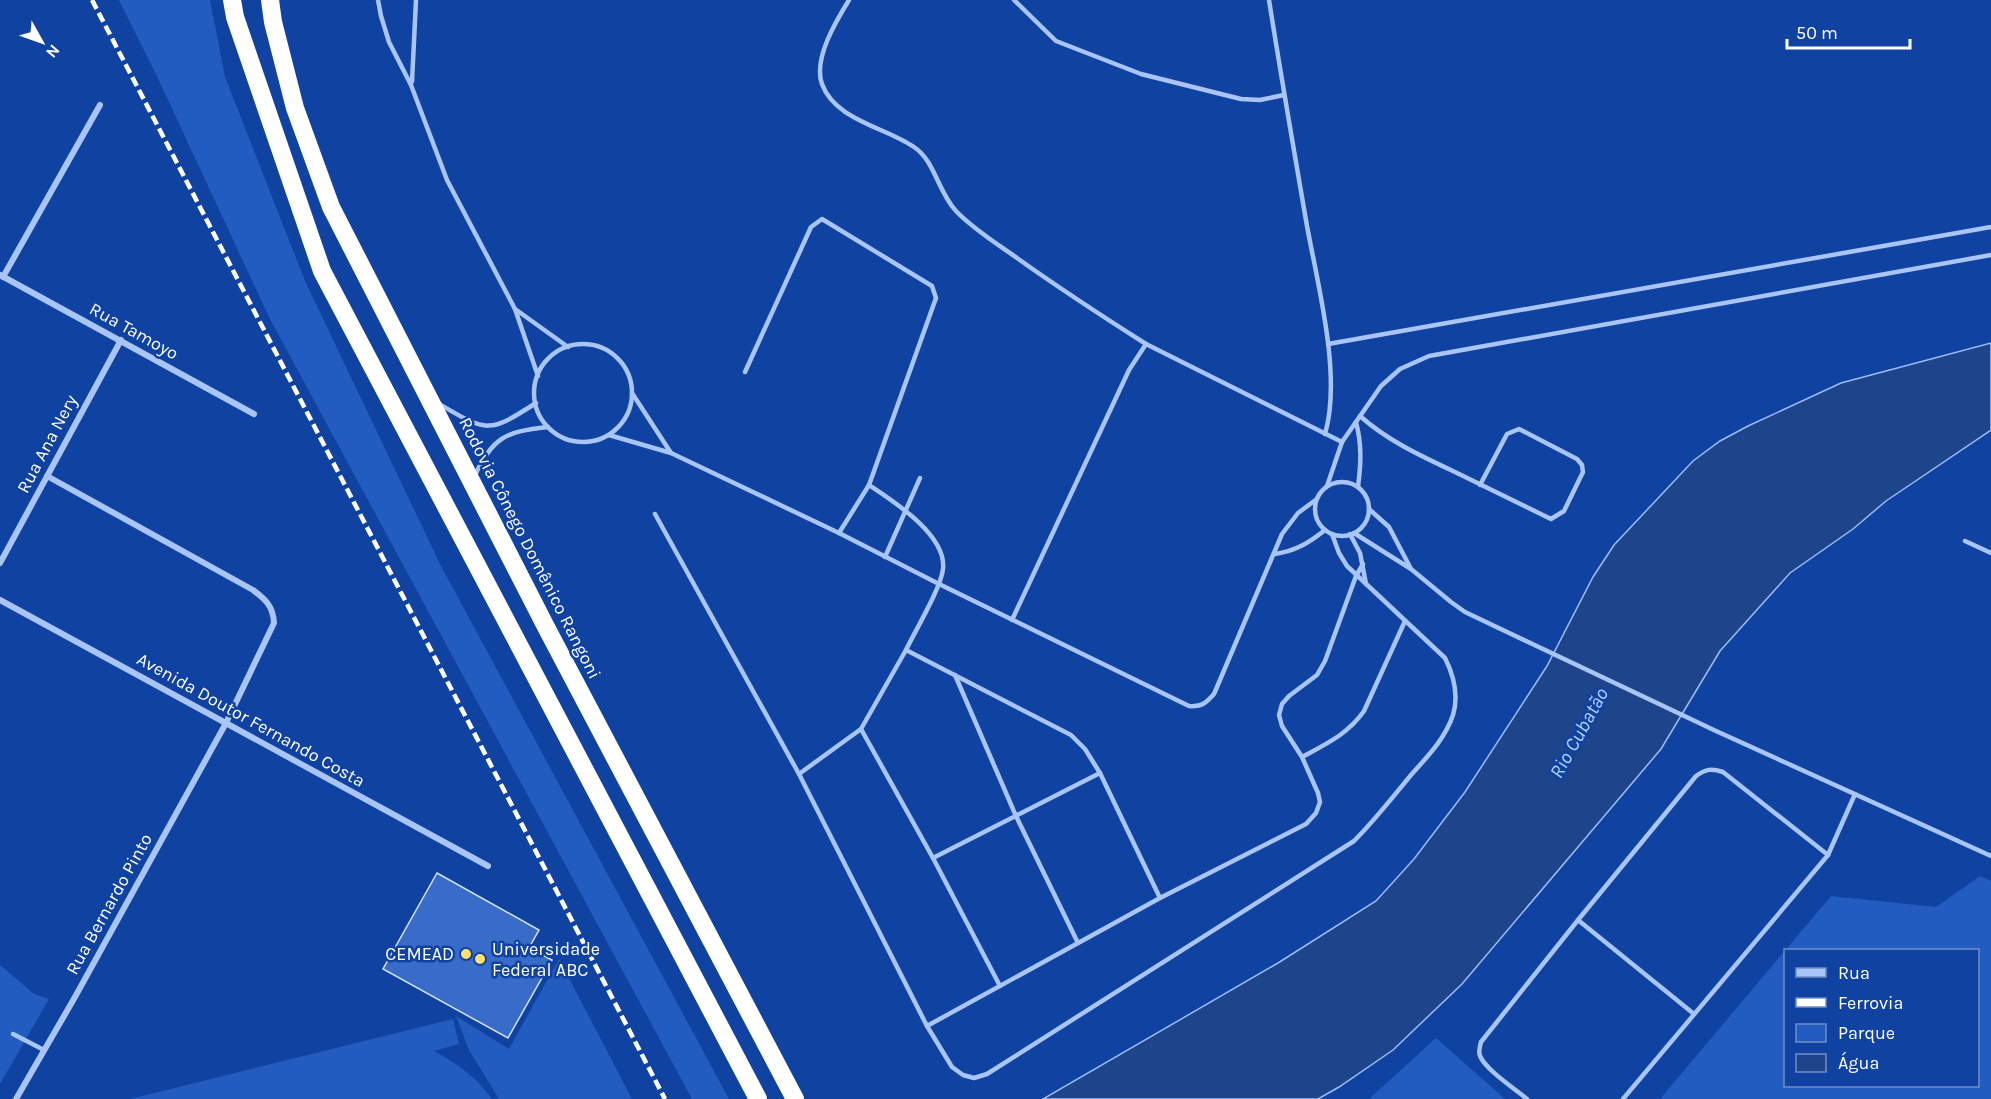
<svg xmlns="http://www.w3.org/2000/svg" width="1991" height="1099" viewBox="0 0 1991 1099" font-family="Karla,sans-serif">
<style>
.green{fill:#235cc0;fill-rule:evenodd}
.water{fill:#1e448c;stroke:#9bbef9;stroke-width:1.5}
.building{fill:#396cc8;stroke:#d2e2fe;stroke-width:1.5}
.lines{fill:none;stroke-linecap:round;stroke-linejoin:round}
.service{stroke:#a9c5f6;stroke-width:4.5}
.minor{stroke:#a9c5f6;stroke-width:6}
.motorway{stroke:#fff;stroke-width:18}
.rail{stroke:#fff;stroke-width:4.5;stroke-dasharray:10 4.5;stroke-linecap:butt}
.poi-dot{fill:#ffe26e;stroke:#1042a1;stroke-width:2}
.labels{text-anchor:middle;dominant-baseline:central;stroke-width:5;stroke-linejoin:round;paint-order:stroke}
.street-label{font-size:18px;fill:#fff;stroke:#1042a1}
.poi-label{font-size:18px;fill:#fff;stroke:#1042a1;text-anchor:start}
.water-label{font-size:20px;font-style:italic;fill:#b6d0fc;stroke:#1042a1}
</style>
<rect width="100%" height="100%" fill="#1042a1"/>
<g class="green">
<path d="M 119,0 L 210,0 L 225,77 L 305,281 L 441,566 L 729,1099 L 692,1099 L 270,319 L 155,72 Z"/>
<path d="M 1980,876 L 1991,881 L 1991,1099 L 1660,1099 L 1831,896 L 1936,907 ZM 1786,950 L 1978,950 L 1978,1086 L 1786,1086 Z"/>
<path d="M 559,959 L 632,1099 L 499,1099 L 469,1050 L 456,1016 L 509,1049 Z"/>
<path d="M 0,965 L 34,994 L 49,999 L 0,1084 Z"/>
<path d="M 453,1019 L 459,1044 L 434,1051 C 458,1064 476,1077 492,1099 L 130,1099 Z"/>
<path d="M 1436,1038 L 1505,1099 L 1369,1099 Z"/>
</g>
<path class="water" d="M 1991,343 L 1991,430 L 1886,501 L 1853,529 L 1790,573 L 1720,651 L 1661,749 L 1462,984 L 1393,1050 L 1339,1087 L 1318,1099 L 1043,1099 L 1278,963 L 1376,901 L 1414,859 L 1465,792 L 1547,666 L 1593,577 L 1614,545 L 1693,461 L 1720,441 L 1748,426 L 1841,383 Z"/>
<path class="building" d="M 437,873 L 539,930 L 529,948 L 552,960 L 508,1038 L 383,969 Z"/>
<g class="lines">
<g class="service">
<path d="M 378,0 L 381,16 L 389,42 L 411,85 L 447,180 L 515,309 L 538,376"/>
<path d="M 849,0 C 836,21 813,59 822,84 C 835,120 885,127 914,147 C 935,161 938,192 956,211 C 973,229 996,243 1017,258 C 1059,288 1102,316 1146,344"/>
<path d="M 1014,0 L 1056,41 L 1141,74 L 1241,99 L 1260,100 L 1284,95"/>
<path d="M 1269,0 C 1281,76 1294,151 1307,226 C 1318,286 1342,376 1325,434"/>
<path d="M 412,82 L 416,0"/>
<path d="M 515,309 L 568,347"/>
<path d="M 1328,344 L 1991,227"/>
<circle cx="583" cy="393" r="49"/>
<path d="M 745,372 L 811,227 L 822,219 L 932,286 L 936,298 L 869,485 L 839,533"/>
<path d="M 632,393 L 671,453"/>
<path d="M 439,404 C 487,432 488,434 536,403"/>
<path d="M 1360,416 C 1388,441 1421,456 1455,472 C 1487,488 1519,503 1551,519 L 1564,511 L 1583,472 L 1582,465 L 1577,459 L 1519,429 L 1507,434 L 1480,485"/>
<path d="M 1356,422 C 1362,445 1361,464 1358,487"/>
<path d="M 609,435 L 671,453 L 839,533 L 939,584 L 1189,706 C 1202,707 1206,703 1214,694 L 1282,534 L 1298,513 L 1317,499"/>
<path d="M 474,477 C 494,436 505,432 548,427"/>
<circle cx="1342" cy="509" r="27"/>
<path d="M 869,485 C 893,501 947,535 943,569 C 941,588 915,631 906,650 L 1071,735 L 1085,749 L 1100,773 L 1160,898 L 1306,824 L 1316,813 L 1320,802 L 1318,793 L 1302,757 L 1282,726 L 1279,715 L 1282,704 L 1289,696 L 1317,675 L 1325,661 L 1356,576 L 1363,564"/>
<path d="M 1327,486 L 1342,442 L 1381,386 L 1400,369 L 1429,356 L 1991,255"/>
<path d="M 1369,509 L 1389,527 L 1410,567"/>
<path d="M 655,514 L 799,774"/>
<path d="M 1354,533 L 1411,569 L 1451,602 L 1465,612 L 1716,731 L 1991,856"/>
<path d="M 1350,534 L 1360,553 L 1366,584"/>
<path d="M 1965,541 L 1991,553"/>
<path d="M 1275,554 C 1295,551 1309,543 1325,530"/>
<path d="M 885,557 L 920,478"/>
<path d="M 1012,620 L 1129,370 L 1146,344 L 1342,442"/>
<path d="M 906,650 L 861,729 L 799,774 L 927,1026 L 952,1067 L 963,1075 L 974,1078 L 987,1074 L 1354,841 C 1374,821 1392,798 1411,775 C 1427,757 1445,739 1453,715 C 1459,695 1454,676 1445,658 L 1347,566 L 1339,553 L 1332,534"/>
<path d="M 955,675 L 1016,816 L 1078,943"/>
<path d="M 861,729 L 933,858 L 1000,986"/>
<path d="M 1302,757 C 1326,744 1348,734 1364,711 L 1405,621"/>
<path d="M 933,858 L 1100,773"/>
<path d="M 1578,920 L 1694,1014"/>
<path d="M 927,1026 L 1160,898"/>
<path d="M 13,1034 L 44,1050"/>
<path d="M 1527,1099 C 1515,1089 1486,1070 1480,1056 C 1478,1051 1480,1047 1481,1042 L 1578,920 L 1696,776 C 1706,769 1711,768 1723,772 L 1828,855"/>
<path d="M 1623,1099 L 1828,855 L 1855,794"/>
</g>
<g class="minor">
<path d="M 0,275 L 254,414"/>
<path d="M 3,277 L 100,105"/>
<path d="M 0,563 L 121,340"/>
<path d="M 0,600 L 488,866"/>
<path d="M 16,1099 L 75,997 L 226,723 L 274,623 C 273,606 266,600 253,590 L 47,476"/>
</g>
<g class="motorway">
<path d="M 232,0 L 235,17 L 322,271 L 758,1099"/>
<path d="M 270,0 L 273,22 L 295,108 L 331,207 L 546,627 L 795,1099"/>
</g>
<path class="rail" d="M 92,0 L 665,1099"/>
</g>
<g class="poi-dot">
<circle cx="466" cy="954" r="6"/>
<circle cx="480" cy="959" r="6"/>
</g>
<g class="labels">
<g class="street-label">
<text transform="translate(134 331) rotate(29)">Rua Tamoyo</text>
<text transform="translate(47 444) rotate(-62)">Rua Ana Nery</text>
<text transform="translate(530 548) rotate(63)">Rodovia Cônego Domênico Rangoni</text>
<text transform="translate(251 720) rotate(29)">Avenida Doutor Fernando Costa</text>
<text transform="translate(109 904) rotate(-61)">Rua Bernardo Pinto</text>
</g>
<g class="poi-label">
<text x="492" y="949">Universidade<tspan x="492" dy="21">Federal ABC</tspan></text>
<text x="454" y="954" text-anchor="end">CEMEAD</text>
</g>
<g class="water-label">
<text transform="translate(1579 733) rotate(-61)">Rio Cubatão</text>
</g>
</g>
<rect x="1784" y="949" width="195" height="138" fill="#1042a1" stroke="#708ec7" stroke-width="1.5"/>
<rect x="1796" y="968" width="30" height="9" fill="#a9c5f6" stroke="#708ec7" stroke-width="1.5"/>
<text x="1838" y="979" font-size="18" fill="#ffffff">Rua</text>
<rect x="1796" y="998" width="30" height="9" fill="#ffffff" stroke="#708ec7" stroke-width="1.5"/>
<text x="1838" y="1009" font-size="18" fill="#ffffff">Ferrovia</text>
<rect x="1796" y="1024" width="30" height="18" fill="#235cc0" stroke="#708ec7" stroke-width="1.5"/>
<text x="1838" y="1039" font-size="18" fill="#ffffff">Parque</text>
<rect x="1796" y="1054" width="30" height="18" fill="#1e448c" stroke="#708ec7" stroke-width="1.5"/>
<text x="1838" y="1069" font-size="18" fill="#ffffff">Água</text>
<g transform="translate(42 42) rotate(130)" stroke="#1042a1" stroke-width="4.5" paint-order="stroke">
<path d="M0-4.5L10 22L0 15L-10 22Z" fill="#ffffff"/>
<text y="-9" font-size="16" font-weight="bold" text-anchor="middle" fill="#ffffff">N</text>
</g>
<path d="M1787 39v9h123v-9" fill="none" stroke="#ffffff" stroke-width="3"/>
<text x="1796" y="39" font-size="18" fill="#ffffff" stroke="#1042a1" stroke-width="4.5" paint-order="stroke">50 m</text>
</svg>
